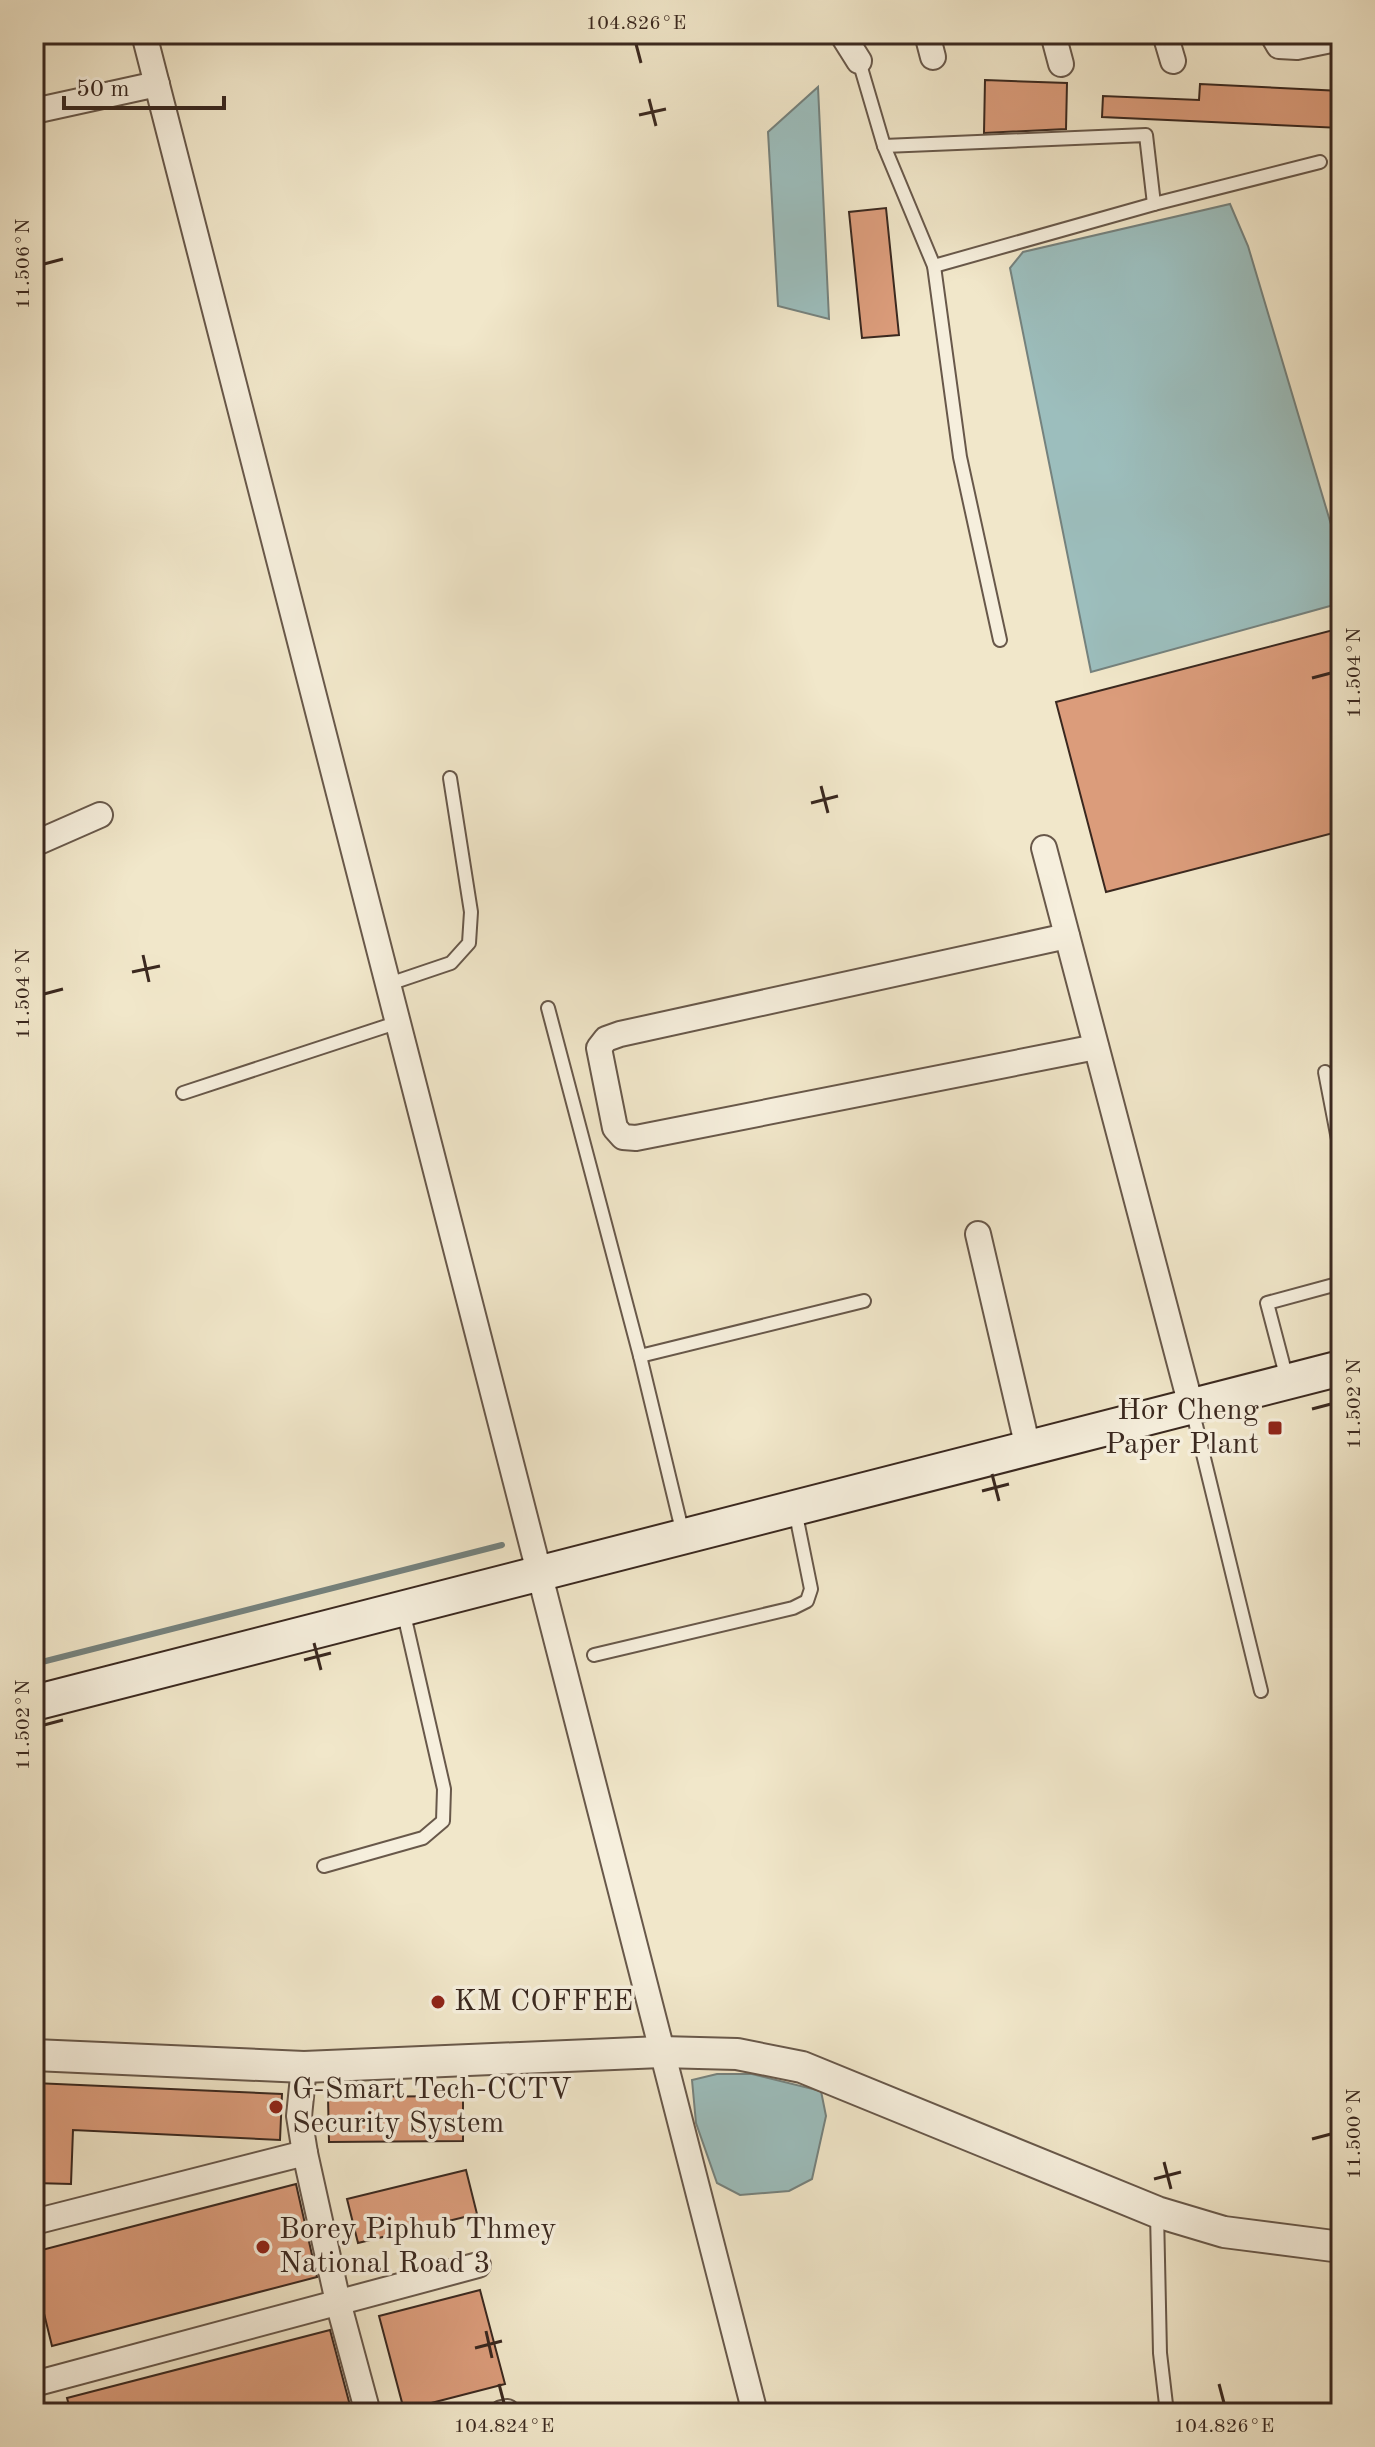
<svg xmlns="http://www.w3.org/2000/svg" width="1375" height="2447" viewBox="0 0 1375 2447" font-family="'Old Standard TT',serif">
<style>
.water{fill:#9cbebd;stroke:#75827e;stroke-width:2}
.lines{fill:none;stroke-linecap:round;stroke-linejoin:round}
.stream{stroke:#75827e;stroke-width:6}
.building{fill:#db9c7b;stroke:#3a281f;stroke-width:2}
.service-casing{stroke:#68584a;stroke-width:16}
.minor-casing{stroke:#68584a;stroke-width:28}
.tertiary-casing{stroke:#68584a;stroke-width:34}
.secondary-casing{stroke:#3a281f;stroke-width:38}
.service{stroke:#f6efdd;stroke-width:12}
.minor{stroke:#f6efdd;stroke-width:24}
.tertiary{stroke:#f6efdd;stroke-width:30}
.secondary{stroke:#f6efdd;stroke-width:34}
.ticks{fill:none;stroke:#3a281f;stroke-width:3}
.poi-dot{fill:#8f2418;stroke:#f6efdd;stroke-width:3}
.labels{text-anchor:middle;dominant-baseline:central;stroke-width:7;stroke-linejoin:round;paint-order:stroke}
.poi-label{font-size:30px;fill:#3a281f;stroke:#f6efdd;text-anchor:start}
.neatline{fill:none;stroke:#3a281f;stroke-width:3}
.ticks-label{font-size:20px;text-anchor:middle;fill:#3a281f}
</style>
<rect width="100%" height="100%" fill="#f1e7ca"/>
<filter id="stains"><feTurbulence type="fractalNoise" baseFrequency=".0025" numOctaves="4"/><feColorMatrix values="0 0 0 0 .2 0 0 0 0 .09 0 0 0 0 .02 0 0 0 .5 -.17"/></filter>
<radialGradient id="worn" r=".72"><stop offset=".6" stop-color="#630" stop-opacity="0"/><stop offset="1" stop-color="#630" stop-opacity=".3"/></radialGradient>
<g class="water">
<path d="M 818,87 L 829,319 L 778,306 L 768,132 Z"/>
<path d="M 1230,204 L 1248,246 L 1341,558 L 1341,603 L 1091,672 L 1010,268 L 1023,252 Z"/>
<path d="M 717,2074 L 752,2074 L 821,2091 L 826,2116 L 812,2179 L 789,2191 L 740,2195 L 717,2183 L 696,2123 L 692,2080 Z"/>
</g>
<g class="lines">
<path class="stream" d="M 34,1664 L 502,1545"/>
</g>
<g class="building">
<path d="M 985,80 L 1067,83 L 1066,129 L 984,133 Z"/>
<path d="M 1200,84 L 1341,91 L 1341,128 L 1102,117 L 1103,96 L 1199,100 Z"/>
<path d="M 886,208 L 899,335 L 862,338 L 849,212 Z"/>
<path d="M 1341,628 L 1341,831 L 1106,892 L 1056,702 Z"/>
<path d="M 34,2083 L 282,2094 L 280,2140 L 73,2130 L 71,2184 L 34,2183 Z"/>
<path d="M 463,2096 L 463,2141 L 329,2142 L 328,2097 Z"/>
<path d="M 466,2170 L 477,2214 L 358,2243 L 347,2199 Z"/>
<path d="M 296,2184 L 317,2277 L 52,2346 L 34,2273 L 34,2252 Z"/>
<path d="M 480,2290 L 505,2384 L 404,2410 L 379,2316 Z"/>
<path d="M 330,2330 L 352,2413 L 220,2413 L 218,2407 L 193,2413 L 71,2413 L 67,2398 Z"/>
</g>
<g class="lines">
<defs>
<g id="service">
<path d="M 859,61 L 884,146 L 934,266 L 960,457 L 1000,640"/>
<path d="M 884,146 L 1146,135 L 1154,204"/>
<path d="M 934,266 L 1154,204 L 1320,162"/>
<path d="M 386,985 L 451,963 L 469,943 L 471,912 L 450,778"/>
<path d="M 548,1008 L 640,1356 L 683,1534"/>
<path d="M 1325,1072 L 1341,1155"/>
<path d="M 183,1093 L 396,1023"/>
<path d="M 640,1356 L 864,1301"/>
<path d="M 1287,1379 L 1267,1303 L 1341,1283"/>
<path d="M 1192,1409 L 1261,1691"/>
<path d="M 594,1655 L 793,1608 L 807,1601 L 811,1589 L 795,1510"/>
<path d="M 324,1866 L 423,1838 L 443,1821 L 444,1789 L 403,1610"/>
<path d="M 1157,2213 L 1160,2353 L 1167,2413"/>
</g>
<g id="minor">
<path d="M 144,34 L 755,2413"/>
<path d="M 842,34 L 859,61"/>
<path d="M 927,34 L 933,57"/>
<path d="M 1053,34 L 1061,64"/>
<path d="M 1165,34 L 1173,61"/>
<path d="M 1272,34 L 1279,46 L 1297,47 L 1341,38"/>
<path d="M 34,111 L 157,84"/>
<path d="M 34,844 L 100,815"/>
<path d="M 1044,848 L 1191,1406"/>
<path d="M 1067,936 L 620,1034 L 606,1039 L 599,1048 L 615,1128 L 623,1137 L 636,1138 L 1096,1047"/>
<path d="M 978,1234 L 1028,1448"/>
<path d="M 304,2067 L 299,2116 L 305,2153 L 338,2302 L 368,2413"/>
<path d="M 34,2222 L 305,2153"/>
<path d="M 34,2384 L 478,2265"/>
<path d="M 502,2413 L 507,2412"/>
</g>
<path id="tertiary" d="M 34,2055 L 304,2067 L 661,2052 L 737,2054 L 802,2067 L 1157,2212 L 1224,2232 L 1341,2247"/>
<path id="secondary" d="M 34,1703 L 1341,1368"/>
</defs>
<use href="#service" class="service-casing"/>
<use href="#minor" class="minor-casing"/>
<use href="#tertiary" class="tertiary-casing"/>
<use href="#secondary" class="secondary-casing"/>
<use href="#service" class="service"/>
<use href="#minor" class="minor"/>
<use href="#tertiary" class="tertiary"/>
<use href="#secondary" class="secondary"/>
</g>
<path class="ticks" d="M 636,44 L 641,63M 649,99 L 656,126M 639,115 L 666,109M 44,264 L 63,259M 1312,678 L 1331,673M 821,786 L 828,813M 811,803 L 838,796M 143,955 L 149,982M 132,972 L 160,966M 44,994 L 63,989M 1312,1409 L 1331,1404M 992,1474 L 999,1501M 982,1491 L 1009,1484M 314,1643 L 321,1670M 304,1660 L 331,1653M 44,1725 L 63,1720M 1312,2139 L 1331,2134M 1164,2162 L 1171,2189M 1154,2179 L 1181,2172M 486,2331 L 492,2358M 475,2348 L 502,2341M 499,2384 L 504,2403M 1219,2384 L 1224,2403"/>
<g class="poi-dot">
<rect x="1267" y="1420" width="16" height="16" rx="4"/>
<circle cx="438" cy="2002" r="8"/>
<circle cx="276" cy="2107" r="8"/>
<circle cx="263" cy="2247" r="8"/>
</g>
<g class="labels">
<g class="poi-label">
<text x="1259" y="1411" text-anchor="end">Hor Cheng<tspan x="1259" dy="34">Paper Plant</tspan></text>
<text x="454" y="2002">KM COFFEE</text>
<text x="292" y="2090">G-Smart Tech-CCTV<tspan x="292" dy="34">Security System</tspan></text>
<text x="279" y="2230">Borey Piphub Thmey<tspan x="279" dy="34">National Road 3</tspan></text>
</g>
</g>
<rect width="1375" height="2447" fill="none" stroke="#f1e7ca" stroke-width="88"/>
<path d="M64 96v12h160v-12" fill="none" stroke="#3a281f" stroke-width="4"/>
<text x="76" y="96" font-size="24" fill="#3a281f" stroke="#f6efdd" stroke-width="6" paint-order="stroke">50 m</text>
<rect x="44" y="44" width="1287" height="2359" class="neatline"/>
<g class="ticks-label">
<text x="636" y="29">104.826°E</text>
<text transform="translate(22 264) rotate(-90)" y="7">11.506°N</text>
<text transform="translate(1353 673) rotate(-90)" y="7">11.504°N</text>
<text transform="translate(22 994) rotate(-90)" y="7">11.504°N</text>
<text transform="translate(1353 1404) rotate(-90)" y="7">11.502°N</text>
<text transform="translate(22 1725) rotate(-90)" y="7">11.502°N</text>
<text transform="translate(1353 2134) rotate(-90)" y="7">11.500°N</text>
<text x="504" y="2432">104.824°E</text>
<text x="1224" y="2432">104.826°E</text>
</g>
<rect width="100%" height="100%" filter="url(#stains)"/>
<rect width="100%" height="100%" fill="url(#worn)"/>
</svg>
